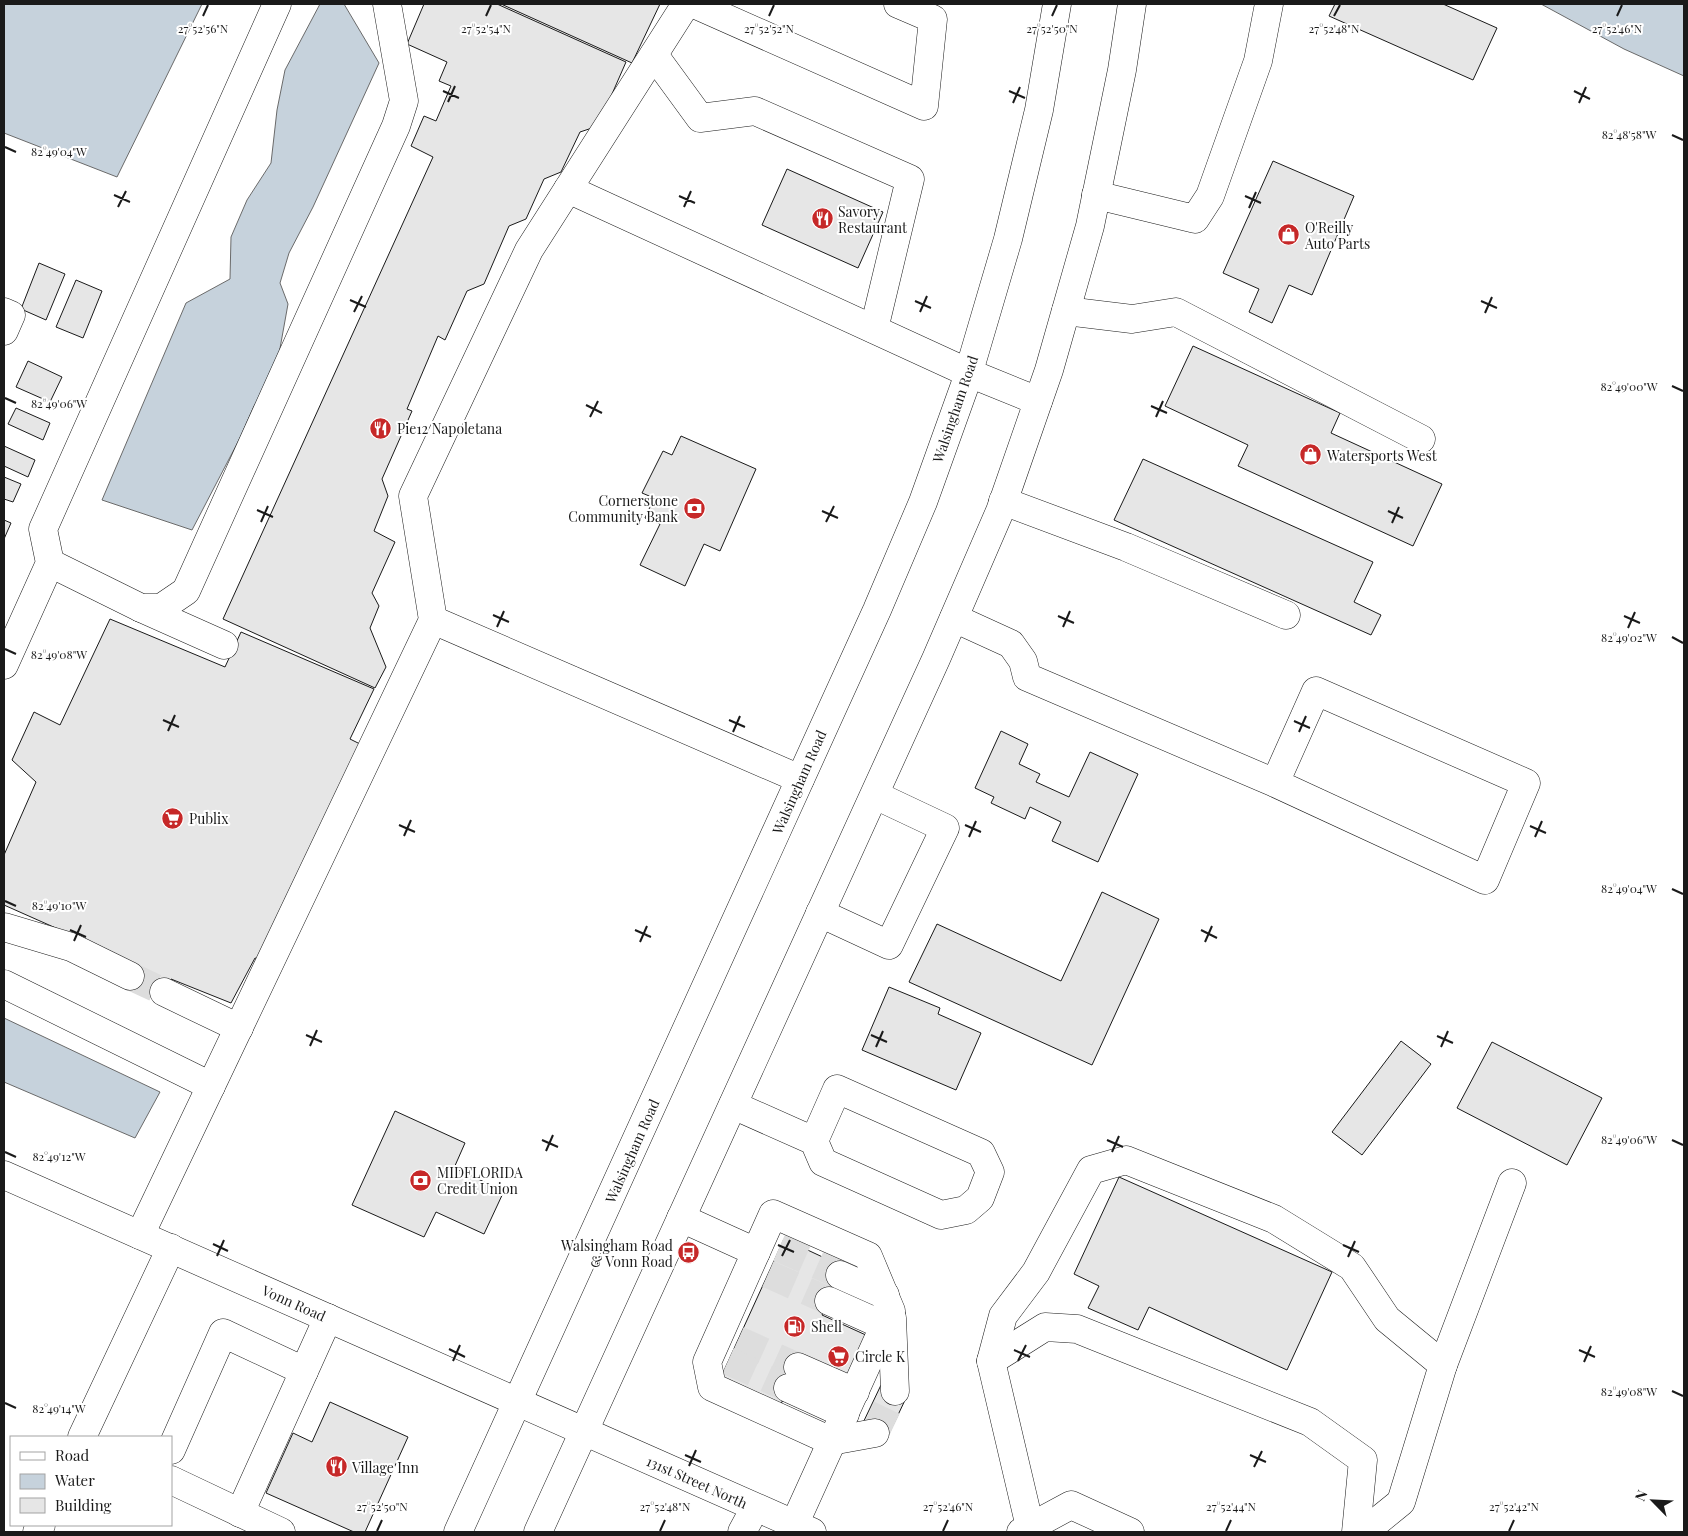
<svg xmlns="http://www.w3.org/2000/svg" width="1688" height="1536" viewBox="0 0 1688 1536" font-family="'Playfair Display',serif">
<style>
.water{fill:#c6d2dc;stroke:#6a6a6a}
.building{fill:#e6e6e6;stroke:#1a1a1a}
.lines{fill:none;stroke-linecap:round;stroke-linejoin:round}
.minor-tunnel{stroke:#ddd;stroke-width:28;stroke-dasharray:28 14;stroke-linecap:butt}
.minor-casing{stroke:#1a1a1a;stroke-width:29}
.major-casing{stroke:#1a1a1a;stroke-width:29}
.minor{stroke:#fff;stroke-width:28}
.major{stroke:#fff;stroke-width:28}
.ticks{fill:none;stroke:#1a1a1a;stroke-width:2}
.labels{text-anchor:middle;dominant-baseline:central;stroke-width:4;stroke-linejoin:round;paint-order:stroke}
.poi-label{font-size:14px;fill:#1a1a1a;stroke:#fff;text-anchor:start}
.street-label{font-size:14px;fill:#1a1a1a;stroke:#fff}
.ticks-label{font-size:12px;text-anchor:middle;fill:#1a1a1a;stroke:#fff;stroke-width:4;stroke-linejoin:round;paint-order:stroke}
</style>
<rect width="100%" height="100%" fill="#fff"/>
<g class="water">
<path d="M 4,4 L 202,4 L 117,177 L 4,133 Z"/>
<path d="M 320,4 L 344,4 L 379,63 L 313,207 L 289,253 L 280,283 L 288,304 L 275,376 L 254,406 L 240,438 L 192,530 L 102,500 L 186,303 L 230,279 L 231,237 L 247,200 L 271,163 L 277,110 L 285,70 Z"/>
<path d="M 1541,4 L 1684,4 L 1684,76 L 1624,49 Z"/>
<path d="M 4,1018 L 160,1092 L 135,1138 L 4,1082 Z"/>
</g>
<g class="building">
<path d="M 424,4 L 497,4 L 626,62 L 598,126 L 580,132 L 561,172 L 544,179 L 526,219 L 509,226 L 484,284 L 467,291 L 445,340 L 438,336 L 407,409 L 412,411 L 382,479 L 388,496 L 374,531 L 395,542 L 372,593 L 379,606 L 370,628 L 386,667 L 375,688 L 223,619 L 433,157 L 411,146 L 424,116 L 436,121 L 451,86 L 439,81 L 447,62 L 407,44 Z"/>
<path d="M 501,4 L 660,4 L 632,63 Z"/>
<path d="M 1335,4 L 1443,4 L 1497,28 L 1473,80 L 1329,16 Z"/>
<path d="M 1273,161 L 1354,196 L 1312,295 L 1289,285 L 1272,323 L 1249,312 L 1259,289 L 1223,273 Z"/>
<path d="M 787,169 L 883,212 L 858,268 L 762,225 Z"/>
<path d="M 39,263 L 65,274 L 46,320 L 21,309 Z"/>
<path d="M 76,280 L 102,291 L 83,338 L 56,327 Z"/>
<path d="M 1193,346 L 1340,413 L 1331,433 L 1442,484 L 1413,546 L 1238,466 L 1248,445 L 1165,406 Z"/>
<path d="M 28,361 L 62,377 L 50,402 L 16,387 Z"/>
<path d="M 16,408 L 50,423 L 43,440 L 8,424 Z"/>
<path d="M 681,436 L 756,469 L 720,551 L 704,544 L 685,586 L 640,565 L 660,524 L 645,518 L 654,498 L 642,493 L 663,451 L 672,455 Z"/>
<path d="M 4,446 L 35,460 L 28,477 L 4,466 Z"/>
<path d="M 1143,459 L 1373,562 L 1354,602 L 1381,615 L 1371,635 L 1114,520 Z"/>
<path d="M 4,477 L 21,484 L 13,502 L 4,499 Z"/>
<path d="M 4,520 L 11,523 L 4,539 Z"/>
<path d="M 110,619 L 225,667 L 241,632 L 374,689 L 350,739 L 360,744 L 259,959 L 255,958 L 231,1003 L 171,979 L 161,999 L 128,984 L 76,937 L 4,905 L 4,855 L 36,782 L 12,760 L 34,712 L 60,725 Z"/>
<path d="M 1001,731 L 1028,744 L 1019,764 L 1040,774 L 1036,782 L 1069,797 L 1090,752 L 1138,774 L 1098,862 L 1052,841 L 1061,822 L 1030,807 L 1025,819 L 991,803 L 994,797 L 975,788 Z"/>
<path d="M 1102,892 L 1159,919 L 1092,1065 L 909,982 L 937,924 L 1061,981 Z"/>
<path d="M 889,987 L 940,1008 L 938,1014 L 981,1033 L 956,1090 L 862,1050 Z"/>
<path d="M 1401,1041 L 1431,1064 L 1362,1155 L 1332,1132 Z"/>
<path d="M 1492,1042 L 1602,1098 L 1567,1165 L 1457,1108 Z"/>
<path d="M 395,1111 L 465,1143 L 454,1168 L 504,1191 L 484,1234 L 436,1212 L 424,1237 L 352,1205 Z"/>
<path d="M 1119,1177 L 1332,1272 L 1287,1370 L 1149,1307 L 1138,1330 L 1088,1308 L 1099,1286 L 1074,1274 Z"/>
<path d="M 784,1239 L 844,1267 L 822,1315 L 868,1336 L 849,1377 L 803,1356 L 781,1404 L 721,1377 Z"/>
<path d="M 881,1385 L 907,1396 L 887,1438 L 861,1427 Z"/>
<path d="M 330,1402 L 408,1437 L 365,1532 L 354,1532 L 266,1493 L 293,1433 L 312,1442 Z"/>
</g>
<g class="lines">
<g class="minor-tunnel">
<path d="M 130,976 L 164,992"/>
<path d="M 779,1248 L 840,1275"/>
<path d="M 768,1274 L 829,1301"/>
<path d="M 738,1340 L 798,1367"/>
<path d="M 728,1361 L 788,1388"/>
<path d="M 875,1433 L 895,1391"/>
</g>
<defs>
<g id="minor">
<path d="M 694,4 L 924,106 L 933,19 L 898,4"/>
<path d="M 654,55 L 700,118 L 755,111 L 910,179 L 874,329"/>
<path d="M 568,189 L 969,373 L 1038,401"/>
<path d="M 1096,195 L 1195,219 L 1210,196 L 1258,61 L 1269,4"/>
<path d="M 1066,311 L 1132,319 L 1176,312 L 1421,439"/>
<path d="M 4,312 L 11,315 L 4,331"/>
<path d="M 1003,501 L 1126,547 L 1286,615"/>
<path d="M 50,563 L 141,608 L 161,608 L 186,591 L 396,126 L 404,101 L 387,4"/>
<path d="M 141,608 L 224,645"/>
<path d="M 954,618 L 1011,644 L 1023,661 L 1027,677 L 1275,783 L 1485,880 L 1526,783 L 1316,691 L 1275,783"/>
<path d="M 433,620 L 800,779"/>
<path d="M 4,665 L 50,563 L 43,529 L 277,4"/>
<path d="M 820,913 L 889,945 L 945,828 L 875,795"/>
<path d="M 4,927 L 71,947 L 130,976"/>
<path d="M 4,984 L 211,1086"/>
<path d="M 164,992 L 239,1028"/>
<path d="M 733,1105 L 814,1141 L 823,1162 L 941,1215 L 966,1210 L 980,1198 L 990,1172 L 981,1153 L 837,1089 L 814,1141"/>
<path d="M 4,1175 L 812,1532"/>
<path d="M 681,1218 L 756,1252 L 707,1362 L 712,1387 L 831,1441 L 875,1433"/>
<path d="M 140,1235 L 433,620 L 413,496 L 529,250 L 686,4"/>
<path d="M 756,1252 L 773,1214 L 868,1256 L 891,1311 L 794,1525"/>
<path d="M 840,1275 L 885,1295"/>
<path d="M 829,1301 L 885,1326"/>
<path d="M 892,1318 L 895,1391"/>
<path d="M 991,1361 L 1045,1327 L 1077,1329 L 1310,1422 L 1363,1460 L 1356,1532"/>
<path d="M 1443,1365 L 1512,1183"/>
<path d="M 798,1367 L 855,1392"/>
<path d="M 788,1388 L 845,1414"/>
<path d="M 82,1437 L 171,1248"/>
<path d="M 171,1450 L 223,1333 L 304,1371"/>
<path d="M 171,1480 L 281,1532"/>
<path d="M 240,1513 L 328,1318"/>
<path d="M 1030,1527 L 991,1361 L 1003,1316 L 1036,1272 L 1091,1170 L 1126,1160 L 1274,1219 L 1352,1267 L 1387,1319 L 1443,1365 L 1401,1502 L 1364,1532"/>
<path d="M 37,1532 L 41,1525"/>
<path d="M 742,1532 L 755,1508"/>
<path d="M 1021,1532 L 1071,1505 L 1130,1532"/>
</g>
<g id="major">
<path d="M 458,1532 L 877,610 L 923,502 L 965,385 L 1008,239 L 1039,110 L 1057,4"/>
<path d="M 538,1532 L 936,659 L 1000,511 L 1049,370 L 1090,226 L 1122,70 L 1132,4"/>
</g>
</defs>
<use href="#minor" class="minor-casing"/>
<use href="#major" class="major-casing"/>
<use href="#minor" class="minor"/>
<use href="#major" class="major"/>
</g>
<path class="ticks" d="M 203,16 L 208,5M 486,16 L 491,5M 769,16 L 774,5M 1052,16 L 1057,5M 1334,16 L 1340,5M 1617,16 L 1622,5M 443,91 L 459,98M 1009,91 L 1025,98M 1574,91 L 1590,99M 448,102 L 455,86M 1013,103 L 1020,87M 1579,103 L 1586,87M 1672,135 L 1683,140M 5,147 L 16,152M 114,195 L 130,202M 679,196 L 695,203M 1245,196 L 1261,203M 118,207 L 126,191M 684,207 L 691,191M 1249,208 L 1256,192M 350,300 L 366,307M 915,301 L 931,308M 1481,301 L 1497,308M 354,312 L 362,296M 920,312 L 927,296M 1485,313 L 1492,297M 1672,386 L 1683,391M 5,398 L 16,403M 586,405 L 602,413M 1151,406 L 1167,413M 590,417 L 598,401M 1156,417 L 1163,401M 257,510 L 273,517M 822,511 L 838,518M 1388,511 L 1403,518M 261,522 L 268,506M 826,522 L 834,506M 1392,523 L 1399,507M 493,615 L 509,622M 1058,616 L 1074,623M 1624,616 L 1640,623M 497,627 L 504,611M 1063,627 L 1070,611M 1628,628 L 1635,612M 1672,637 L 1683,643M 5,649 L 16,654M 163,720 L 179,727M 729,720 L 745,727M 1294,721 L 1310,728M 168,731 L 175,715M 733,732 L 740,716M 1299,732 L 1306,716M 399,825 L 415,832M 965,825 L 981,832M 1530,826 L 1546,833M 404,836 L 411,820M 969,837 L 976,821M 1535,837 L 1542,821M 1672,889 L 1683,894M 5,901 L 16,906M 70,930 L 86,937M 635,930 L 651,937M 1201,930 L 1217,938M 74,941 L 81,925M 640,942 L 647,926M 1205,942 L 1212,926M 306,1035 L 322,1042M 871,1035 L 887,1042M 1437,1036 L 1453,1043M 310,1046 L 317,1030M 876,1047 L 883,1031M 1441,1047 L 1448,1031M 542,1140 L 558,1147M 1107,1140 L 1123,1147M 1672,1140 L 1683,1145M 546,1151 L 553,1135M 5,1152 L 16,1157M 1112,1152 L 1119,1136M 213,1244 L 228,1251M 778,1245 L 794,1252M 1343,1245 L 1359,1252M 217,1256 L 224,1240M 782,1256 L 790,1240M 1348,1257 L 1355,1241M 449,1349 L 465,1357M 1014,1350 L 1030,1357M 1579,1350 L 1595,1357M 453,1361 L 460,1345M 1018,1361 L 1026,1345M 1584,1362 L 1591,1346M 1672,1391 L 1683,1396M 5,1403 L 16,1408M 685,1455 L 701,1462M 1250,1455 L 1266,1462M 689,1466 L 696,1450M 1254,1467 L 1262,1451M 377,1531 L 382,1520M 660,1531 L 665,1520M 943,1531 L 948,1520M 1226,1531 L 1231,1520M 1509,1531 L 1514,1520"/>
<defs>
<symbol id="restaurant-disc" viewBox="-11 -11 22 22"><circle r="9.5" fill="#c62828" stroke="#fff"/><path d="M-5-6h1v4h1v-4h1v4h1v-4h1v5L-1.5 .5V6h-2V.5L-5-1ZM5-6V6H3V1.5H1.5Q1.5-4 5-6Z" fill="#fff"/></symbol>
<symbol id="shop-disc" viewBox="-11 -11 22 22"><circle r="9.5" fill="#c62828" stroke="#fff"/><path d="M-5-2.5h2.3a2.7 3.5 0 0 1 5.4 0H5L5.5 6h-11ZM-1.5-2.5h3a1.5 2.3 0 0 0-3 0Z" fill="#fff"/></symbol>
<symbol id="bank-disc" viewBox="-11 -11 22 22"><circle r="9.5" fill="#c62828" stroke="#fff"/><path d="M-6-4H6V4H-6ZM0-2.3a2.3 2.3 0 1 0 0 4.6a2.3 2.3 0 1 0 0-4.6Z" fill="#fff"/></symbol>
<symbol id="supermarket-disc" viewBox="-11 -11 22 22"><circle r="9.5" fill="#c62828" stroke="#fff"/><path d="M-6-5.5h2.5l.6 2H6L4.5 2H-2.5L-4.4-4H-6ZM-1.5 3.2a1.3 1.3 0 1 0 .1 0ZM3 3.2a1.3 1.3 0 1 0 .1 0Z" fill="#fff"/></symbol>
<symbol id="bus-disc" viewBox="-11 -11 22 22"><circle r="9.5" fill="#c62828" stroke="#fff"/><path d="M-5-6H5V4H4V6H2V4H-2V6H-4V4H-5ZM-3.5-4V0h7V-4ZM-3.5 1.2v1.5H-2V1.2ZM2 1.2v1.5H3.5V1.2Z" fill="#fff"/></symbol>
<symbol id="fuel-disc" viewBox="-11 -11 22 22"><circle r="9.5" fill="#c62828" stroke="#fff"/><path d="M-5.5-6h7V0h2V4h1.3V-2.5L3-4.5l.8-.8L6-3V5H2.5V1h-1V6h-7ZM-4.2-4.7v3.2H.2V-4.7Z" fill="#fff"/></symbol>
</defs>
<g fill-rule="evenodd">
<use href="#restaurant-disc" x="810" y="206" width="25" height="25"/>
<use href="#shop-disc" x="1276" y="222" width="25" height="25"/>
<use href="#restaurant-disc" x="368" y="416" width="25" height="25"/>
<use href="#shop-disc" x="1298" y="442" width="25" height="25"/>
<use href="#bank-disc" x="682" y="496" width="25" height="25"/>
<use href="#supermarket-disc" x="160" y="806" width="25" height="25"/>
<use href="#bank-disc" x="408" y="1168" width="25" height="25"/>
<use href="#bus-disc" x="676" y="1240" width="25" height="25"/>
<use href="#fuel-disc" x="782" y="1314" width="25" height="25"/>
<use href="#supermarket-disc" x="826" y="1344" width="25" height="25"/>
<use href="#restaurant-disc" x="324" y="1454" width="25" height="25"/>
</g>
<g class="labels">
<g class="poi-label">
<text x="838" y="211">Savory<tspan x="838" dy="16">Restaurant</tspan></text>
<text x="1305" y="227">O'Reilly<tspan x="1305" dy="16">Auto Parts</tspan></text>
<text x="397" y="428">Pie12 Napoletana</text>
<text x="1327" y="455">Watersports West</text>
<text x="678" y="500" text-anchor="end">Cornerstone<tspan x="678" dy="16">Community Bank</tspan></text>
<text x="189" y="818">Publix</text>
<text x="437" y="1172">MIDFLORIDA<tspan x="437" dy="16">Credit Union</tspan></text>
<text x="673" y="1245" text-anchor="end">Walsingham Road<tspan x="673" dy="16">&amp; Vonn Road</tspan></text>
<text x="811" y="1326">Shell</text>
<text x="855" y="1356">Circle K</text>
<text x="352" y="1467">Village Inn</text>
</g>
<g class="street-label">
<text transform="translate(955 409) rotate(-71)">Walsingham Road</text>
<text transform="translate(799 782) rotate(-66)">Walsingham Road</text>
<text transform="translate(632 1151) rotate(-66)">Walsingham Road</text>
<text transform="translate(294 1303) rotate(24)">Vonn Road</text>
<text transform="translate(697 1482) rotate(24)">131st Street North</text>
</g>
</g>
<g class="ticks-label">
<text x="203" y="33">27°52'56"N</text>
<text x="486" y="33">27°52'54"N</text>
<text x="769" y="33">27°52'52"N</text>
<text x="1052" y="33">27°52'50"N</text>
<text x="1334" y="33">27°52'48"N</text>
<text x="1617" y="33">27°52'46"N</text>
<text x="1629" y="139">82°48'58"W</text>
<text x="59" y="156">82°49'04"W</text>
<text x="1629" y="391">82°49'00"W</text>
<text x="59" y="408">82°49'06"W</text>
<text x="1629" y="642">82°49'02"W</text>
<text x="59" y="659">82°49'08"W</text>
<text x="1629" y="893">82°49'04"W</text>
<text x="59" y="910">82°49'10"W</text>
<text x="1629" y="1144">82°49'06"W</text>
<text x="59" y="1161">82°49'12"W</text>
<text x="1629" y="1396">82°49'08"W</text>
<text x="59" y="1413">82°49'14"W</text>
<text x="382" y="1511">27°52'50"N</text>
<text x="665" y="1511">27°52'48"N</text>
<text x="948" y="1511">27°52'46"N</text>
<text x="1231" y="1511">27°52'44"N</text>
<text x="1514" y="1511">27°52'42"N</text>
</g>
<rect width="1688" height="1536" fill="none" stroke="#1a1a1a" stroke-width="10"/>
<rect x="10" y="1436" width="162" height="90" fill="#ffffff" stroke="#a3a3a3"/>
<rect x="20" y="1452" width="25" height="8" fill="#ffffff" stroke="#a3a3a3"/>
<text x="55" y="1461" font-size="15" fill="#1a1a1a">Road</text>
<rect x="20" y="1474" width="25" height="15" fill="#c6d2dc" stroke="#a3a3a3"/>
<text x="55" y="1486" font-size="15" fill="#1a1a1a">Water</text>
<rect x="20" y="1498" width="25" height="15" fill="#e6e6e6" stroke="#a3a3a3"/>
<text x="55" y="1511" font-size="15" fill="#1a1a1a">Building</text>
<g transform="translate(1653 1501) rotate(294)" stroke="#ffffff" stroke-width="4" paint-order="stroke">
<path d="M0-4L9 19L0 12L-9 19Z" fill="#1a1a1a"/>
<text y="-8" font-size="14" font-weight="bold" text-anchor="middle" fill="#1a1a1a">N</text>
</g>
</svg>
